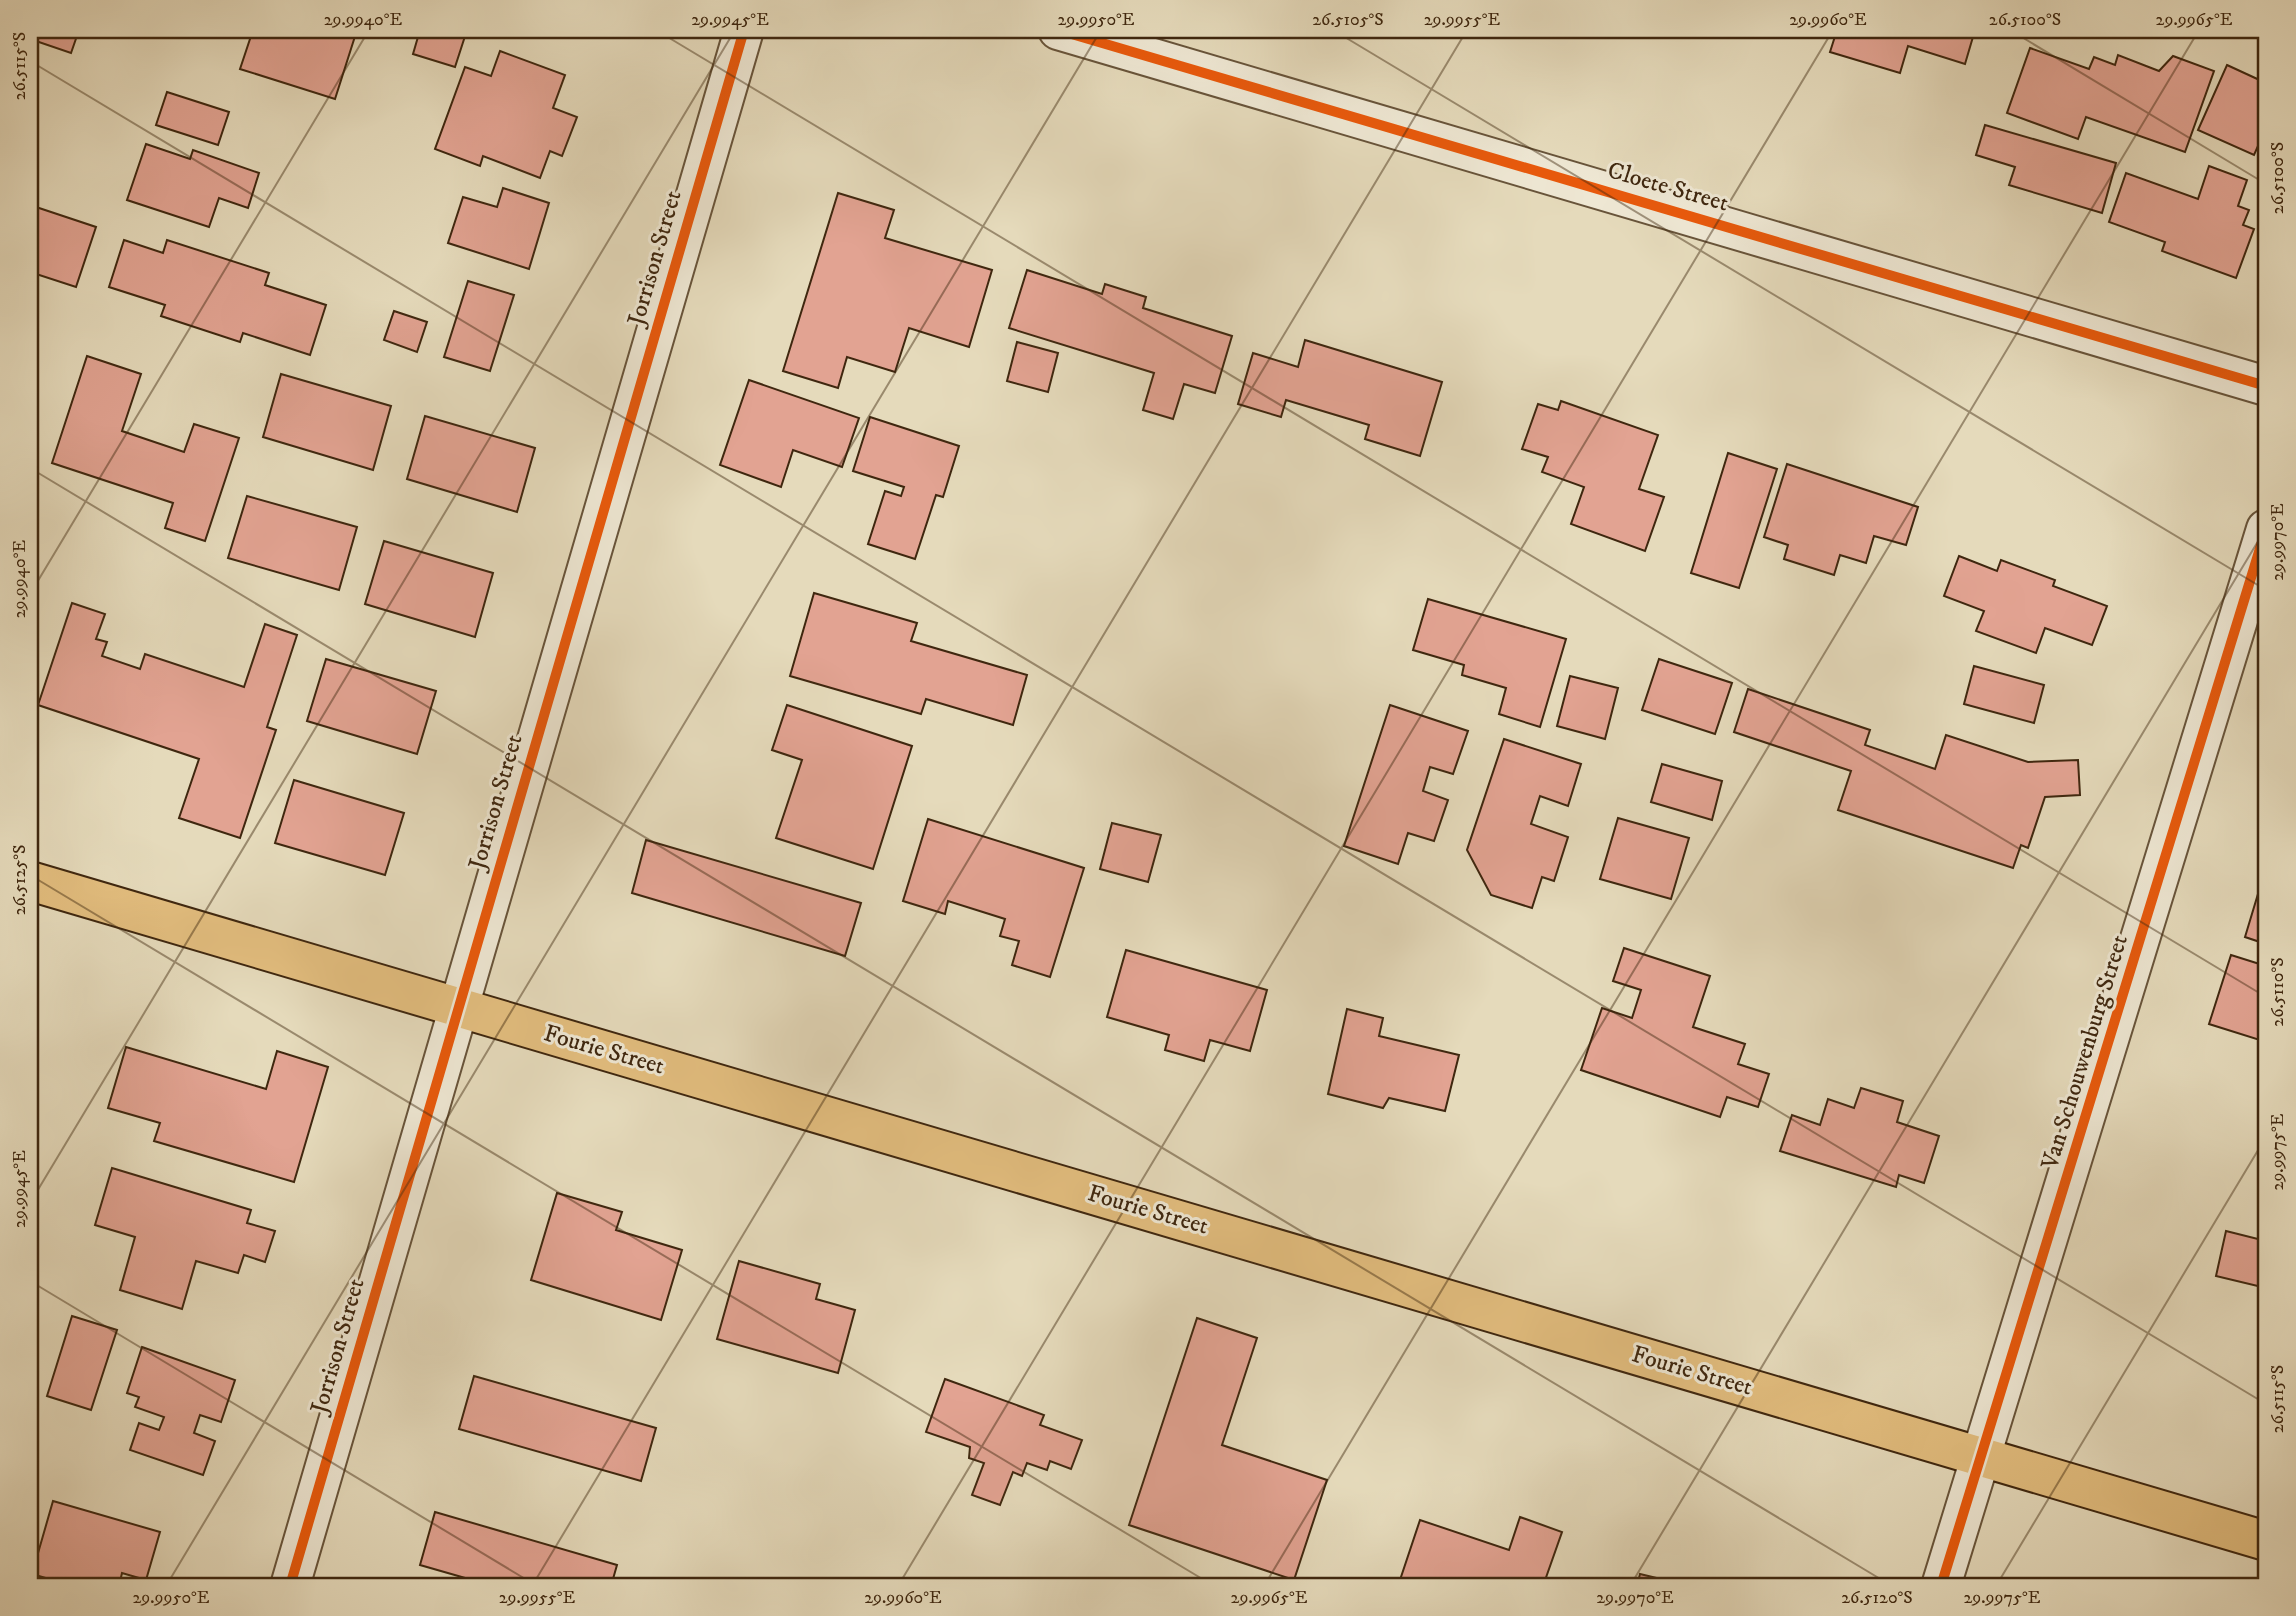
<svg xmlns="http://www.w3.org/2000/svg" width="2296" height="1616" viewBox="0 0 2296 1616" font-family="'IM FELL DW Pica',serif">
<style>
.building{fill:#e2a392;stroke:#3f270f;stroke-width:2}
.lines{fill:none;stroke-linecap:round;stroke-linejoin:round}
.minor-casing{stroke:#68543a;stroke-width:42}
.trunk-casing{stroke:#3f270f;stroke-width:42}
.minor{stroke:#eee7d3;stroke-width:38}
.trunk{stroke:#e2bd7e;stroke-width:38}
.cycleway-casing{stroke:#eee7d3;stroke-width:15}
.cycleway{stroke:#e8590c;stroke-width:10}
.ticks{fill:none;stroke:#3f270f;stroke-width:2;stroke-opacity:0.45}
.labels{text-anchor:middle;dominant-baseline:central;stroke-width:6;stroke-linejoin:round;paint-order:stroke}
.street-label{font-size:24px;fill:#3f270f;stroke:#eee7d3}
.neatline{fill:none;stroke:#3f270f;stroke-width:2.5}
.ticks-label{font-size:18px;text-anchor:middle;fill:#3f270f}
</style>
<rect width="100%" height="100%" fill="#e5dabb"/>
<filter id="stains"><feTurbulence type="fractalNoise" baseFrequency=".00286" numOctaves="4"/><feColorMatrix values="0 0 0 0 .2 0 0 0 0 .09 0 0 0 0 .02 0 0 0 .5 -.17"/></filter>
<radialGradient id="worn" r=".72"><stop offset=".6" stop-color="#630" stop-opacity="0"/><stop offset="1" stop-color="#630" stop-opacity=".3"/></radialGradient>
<g class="building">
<path d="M 30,30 L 79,30 L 71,53 L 30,39 Z"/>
<path d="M 253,30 L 357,30 L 335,99 L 240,69 Z"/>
<path d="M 420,30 L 467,30 L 455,67 L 413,54 Z"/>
<path d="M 1837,30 L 1975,30 L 1965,64 L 1908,46 L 1900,73 L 1830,52 Z"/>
<path d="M 2030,48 L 2089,69 L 2094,57 L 2115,65 L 2118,55 L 2159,71 L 2173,56 L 2214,71 L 2185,152 L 2086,117 L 2078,139 L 2007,113 Z"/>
<path d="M 500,51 L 565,75 L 553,108 L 577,117 L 562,156 L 550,151 L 540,178 L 483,156 L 480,166 L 435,149 L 465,67 L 491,76 Z"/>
<path d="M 2227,65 L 2266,83 L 2266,128 L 2254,155 L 2198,130 Z"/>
<path d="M 167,92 L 229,112 L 218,145 L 156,125 Z"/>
<path d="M 1985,125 L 2116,163 L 2102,213 L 2009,185 L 2015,167 L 1976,155 Z"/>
<path d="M 146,144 L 190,159 L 193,150 L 259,173 L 248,208 L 219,198 L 209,227 L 127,200 Z"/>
<path d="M 2209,166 L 2247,180 L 2238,206 L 2249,210 L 2243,225 L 2254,229 L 2236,278 L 2162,251 L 2165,242 L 2109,222 L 2126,173 L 2198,199 Z"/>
<path d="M 503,188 L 549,203 L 529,269 L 448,243 L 463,197 L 497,207 Z"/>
<path d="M 838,193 L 894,210 L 885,238 L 992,270 L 969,347 L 909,328 L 895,372 L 847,357 L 838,388 L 783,371 Z"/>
<path d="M 30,205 L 96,227 L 76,287 L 30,272 Z"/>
<path d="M 124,240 L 163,253 L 167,240 L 269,273 L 265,285 L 326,305 L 310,355 L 243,333 L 240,342 L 161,316 L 165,305 L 109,287 Z"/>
<path d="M 1027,270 L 1102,294 L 1105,284 L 1146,297 L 1143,308 L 1232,336 L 1215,393 L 1184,384 L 1173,419 L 1143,410 L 1154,373 L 1009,328 Z"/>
<path d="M 468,281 L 514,295 L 490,371 L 444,357 Z"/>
<path d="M 394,311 L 427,322 L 417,352 L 384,340 Z"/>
<path d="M 1305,340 L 1442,382 L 1420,456 L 1365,439 L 1369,425 L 1286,400 L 1281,417 L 1238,404 L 1253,353 L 1298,367 Z"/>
<path d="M 1017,342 L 1058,353 L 1048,392 L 1007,381 Z"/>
<path d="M 87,356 L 141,374 L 122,431 L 184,452 L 194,424 L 239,438 L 205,541 L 165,528 L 173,503 L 52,463 Z"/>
<path d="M 281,374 L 391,406 L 373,470 L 263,437 Z"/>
<path d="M 749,380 L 859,418 L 842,467 L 793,450 L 781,487 L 720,465 Z"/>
<path d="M 1561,401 L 1658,435 L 1639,489 L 1664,497 L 1645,551 L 1571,524 L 1584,487 L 1542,472 L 1548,457 L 1522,449 L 1538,404 L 1558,410 Z"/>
<path d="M 425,416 L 535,448 L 517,512 L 407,479 Z"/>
<path d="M 870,417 L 959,446 L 943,497 L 936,495 L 915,559 L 868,544 L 885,491 L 901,496 L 904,487 L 853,471 Z"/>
<path d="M 1728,453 L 1777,469 L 1739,588 L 1691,573 Z"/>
<path d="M 1787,464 L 1918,507 L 1906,545 L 1874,536 L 1866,563 L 1840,555 L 1834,575 L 1784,559 L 1788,545 L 1764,537 Z"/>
<path d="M 247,496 L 357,527 L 339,590 L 228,558 Z"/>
<path d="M 384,541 L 493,573 L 475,637 L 365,604 Z"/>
<path d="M 1959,556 L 1997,571 L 2001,560 L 2055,580 L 2053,586 L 2107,606 L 2092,645 L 2045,628 L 2036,653 L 1976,631 L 1984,611 L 1944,596 Z"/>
<path d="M 814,593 L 917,623 L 911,641 L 1027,675 L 1013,725 L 926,699 L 921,714 L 790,676 Z"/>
<path d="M 1428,599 L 1566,639 L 1540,727 L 1499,714 L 1506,688 L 1462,675 L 1464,665 L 1413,650 Z"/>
<path d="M 72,603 L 105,614 L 96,639 L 107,642 L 102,656 L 140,669 L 145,654 L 244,687 L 265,624 L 297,635 L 267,727 L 276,730 L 240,838 L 179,818 L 199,759 L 38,705 Z"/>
<path d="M 326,659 L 436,691 L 417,754 L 307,721 Z"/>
<path d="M 1659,659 L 1732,683 L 1715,734 L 1642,710 Z"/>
<path d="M 1974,666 L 2044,685 L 2034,723 L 1964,704 Z"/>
<path d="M 1570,676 L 1618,688 L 1605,739 L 1557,726 Z"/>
<path d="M 1748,689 L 1870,730 L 1865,745 L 1935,769 L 1946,735 L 2028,762 L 2078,760 L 2080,795 L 2045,797 L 2028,848 L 2021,845 L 2013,868 L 1838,810 L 1851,771 L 1734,732 Z"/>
<path d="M 787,705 L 912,746 L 873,869 L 776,838 L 802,760 L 772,750 Z"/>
<path d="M 1390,705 L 1468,731 L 1453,774 L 1430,767 L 1423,791 L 1448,800 L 1434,841 L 1408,833 L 1398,864 L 1344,846 Z"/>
<path d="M 1504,739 L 1581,764 L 1568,806 L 1540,796 L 1531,824 L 1568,837 L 1554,881 L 1542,877 L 1532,908 L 1491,895 L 1467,850 Z"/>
<path d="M 1662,764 L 1722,781 L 1712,820 L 1651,802 Z"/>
<path d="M 294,780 L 404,813 L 385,875 L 275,843 Z"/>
<path d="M 1618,818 L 1689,838 L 1671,899 L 1600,879 Z"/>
<path d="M 928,819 L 1084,868 L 1050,977 L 1012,965 L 1019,941 L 1000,936 L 1005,919 L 948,901 L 945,914 L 903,901 Z"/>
<path d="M 1112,823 L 1161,835 L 1148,882 L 1100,869 Z"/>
<path d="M 646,840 L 861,903 L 845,956 L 632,893 Z"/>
<path d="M 2264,874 L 2266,875 L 2266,944 L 2245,937 Z"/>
<path d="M 1624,948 L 1710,976 L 1693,1027 L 1745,1044 L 1738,1064 L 1769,1074 L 1758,1107 L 1727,1097 L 1720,1117 L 1581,1070 L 1602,1008 L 1632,1018 L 1641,990 L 1613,981 Z"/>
<path d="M 1126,950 L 1267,990 L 1250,1051 L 1210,1040 L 1204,1061 L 1165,1050 L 1169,1035 L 1107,1017 Z"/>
<path d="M 2231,955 L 2266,966 L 2266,1042 L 2209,1024 Z"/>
<path d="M 1347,1009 L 1383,1018 L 1379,1036 L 1459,1055 L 1445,1111 L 1389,1098 L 1383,1108 L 1328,1094 Z"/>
<path d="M 126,1047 L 266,1089 L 277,1051 L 328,1067 L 294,1182 L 154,1141 L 160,1123 L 108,1108 Z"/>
<path d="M 1861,1088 L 1903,1101 L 1897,1122 L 1939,1136 L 1924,1183 L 1899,1175 L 1896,1187 L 1780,1151 L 1792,1115 L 1820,1125 L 1828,1099 L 1854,1108 Z"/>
<path d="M 112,1168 L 251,1210 L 247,1223 L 275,1231 L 265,1262 L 244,1255 L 238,1273 L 196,1261 L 182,1309 L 120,1290 L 135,1237 L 95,1225 Z"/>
<path d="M 557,1193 L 622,1212 L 616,1230 L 682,1250 L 661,1320 L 531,1280 Z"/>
<path d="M 2226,1231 L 2266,1241 L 2266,1288 L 2216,1276 Z"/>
<path d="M 739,1261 L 820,1284 L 816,1299 L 855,1310 L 838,1373 L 717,1339 Z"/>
<path d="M 72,1316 L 117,1330 L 91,1410 L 47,1396 Z"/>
<path d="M 1197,1318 L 1257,1338 L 1222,1445 L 1327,1480 L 1294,1580 L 1129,1525 Z"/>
<path d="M 142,1347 L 235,1380 L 221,1422 L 200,1415 L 194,1433 L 215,1441 L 203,1475 L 130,1450 L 139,1423 L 159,1430 L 164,1417 L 135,1407 L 139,1397 L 127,1393 Z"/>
<path d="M 474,1376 L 656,1428 L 641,1481 L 459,1429 Z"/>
<path d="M 945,1379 L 1044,1415 L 1040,1425 L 1082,1440 L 1071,1469 L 1050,1461 L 1047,1470 L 1027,1463 L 1022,1476 L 1013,1472 L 1000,1505 L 972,1495 L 984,1463 L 969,1458 L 970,1447 L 926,1432 Z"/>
<path d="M 53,1501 L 160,1532 L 146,1580 L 122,1573 L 119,1586 L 73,1586 L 32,1574 Z"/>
<path d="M 435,1512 L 617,1565 L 611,1586 L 493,1586 L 420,1565 Z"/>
<path d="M 1520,1517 L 1562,1532 L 1543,1586 L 1398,1586 L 1420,1520 L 1509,1550 Z"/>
<path d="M 1640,1574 L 1690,1586 L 1637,1586 Z"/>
</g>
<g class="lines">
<defs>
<g id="minor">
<path d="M 1058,30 L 2266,386"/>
<path d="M 290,1586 L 744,30"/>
<path d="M 1941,1586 L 2266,529"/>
</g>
<path id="trunk" d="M 30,881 L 2266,1541"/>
</defs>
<use href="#minor" class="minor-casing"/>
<use href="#trunk" class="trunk-casing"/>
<use href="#minor" class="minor"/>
<use href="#trunk" class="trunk"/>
<defs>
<g id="cycleway">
<path d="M 1058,30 L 2266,386"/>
<path d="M 290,1586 L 744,30"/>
<path d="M 1941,1586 L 2266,529"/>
</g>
</defs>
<use href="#cycleway" class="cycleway-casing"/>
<use href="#cycleway" class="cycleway"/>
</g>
<path class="ticks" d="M 656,30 L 2266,997M 1333,30 L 2266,590M 2010,30 L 2266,184M 30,61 L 2266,1404M 30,468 L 1892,1586M 30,594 L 369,30M 30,875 L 1214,1586M 30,1203 L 735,30M 30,1281 L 537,1586M 166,1586 L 1101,30M 532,1586 L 1467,30M 898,1586 L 1833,30M 1264,1586 L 2199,30M 1630,1586 L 2266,528M 1996,1586 L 2266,1137"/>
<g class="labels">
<g class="street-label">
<text transform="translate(1668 187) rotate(16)">Cloete Street</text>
<text transform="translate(655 258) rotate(-74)">Jorrison Street</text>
<text transform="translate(496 802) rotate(-74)">Jorrison Street</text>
<text transform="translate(604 1050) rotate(16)">Fourie Street</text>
<text transform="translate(2085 1052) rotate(-73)">Van Schouwenburg Street</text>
<text transform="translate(1148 1210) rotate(16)">Fourie Street</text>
<text transform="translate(338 1346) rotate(-74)">Jorrison Street</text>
<text transform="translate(1692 1371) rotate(16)">Fourie Street</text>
</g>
</g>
<rect width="2296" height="1616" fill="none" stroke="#e5dabb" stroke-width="77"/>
<rect x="38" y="38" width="2220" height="1540" class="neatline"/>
<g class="ticks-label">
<text x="363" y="25">29.9940°E</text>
<text x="730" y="25">29.9945°E</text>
<text x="1096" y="25">29.9950°E</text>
<text x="1348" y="25">26.5105°S</text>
<text x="1462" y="25">29.9955°E</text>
<text x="1828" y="25">29.9960°E</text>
<text x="2025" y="25">26.5100°S</text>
<text x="2194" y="25">29.9965°E</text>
<text transform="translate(19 66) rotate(-90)" y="6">26.5115°S</text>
<text transform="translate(2277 178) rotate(-90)" y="6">26.5100°S</text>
<text transform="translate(2277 542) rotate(-90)" y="6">29.9970°E</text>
<text transform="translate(19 579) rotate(-90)" y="6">29.9940°E</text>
<text transform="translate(19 880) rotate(-90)" y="6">26.5125°S</text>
<text transform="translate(2277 992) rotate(-90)" y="6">26.5110°S</text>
<text transform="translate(2277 1152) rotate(-90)" y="6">29.9975°E</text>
<text transform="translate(19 1189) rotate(-90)" y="6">29.9945°E</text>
<text transform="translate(2277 1399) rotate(-90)" y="6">26.5115°S</text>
<text x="171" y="1603">29.9950°E</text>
<text x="537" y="1603">29.9955°E</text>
<text x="903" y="1603">29.9960°E</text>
<text x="1269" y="1603">29.9965°E</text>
<text x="1635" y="1603">29.9970°E</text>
<text x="1877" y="1603">26.5120°S</text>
<text x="2002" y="1603">29.9975°E</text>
</g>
<rect width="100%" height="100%" filter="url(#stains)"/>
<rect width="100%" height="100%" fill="url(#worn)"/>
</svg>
